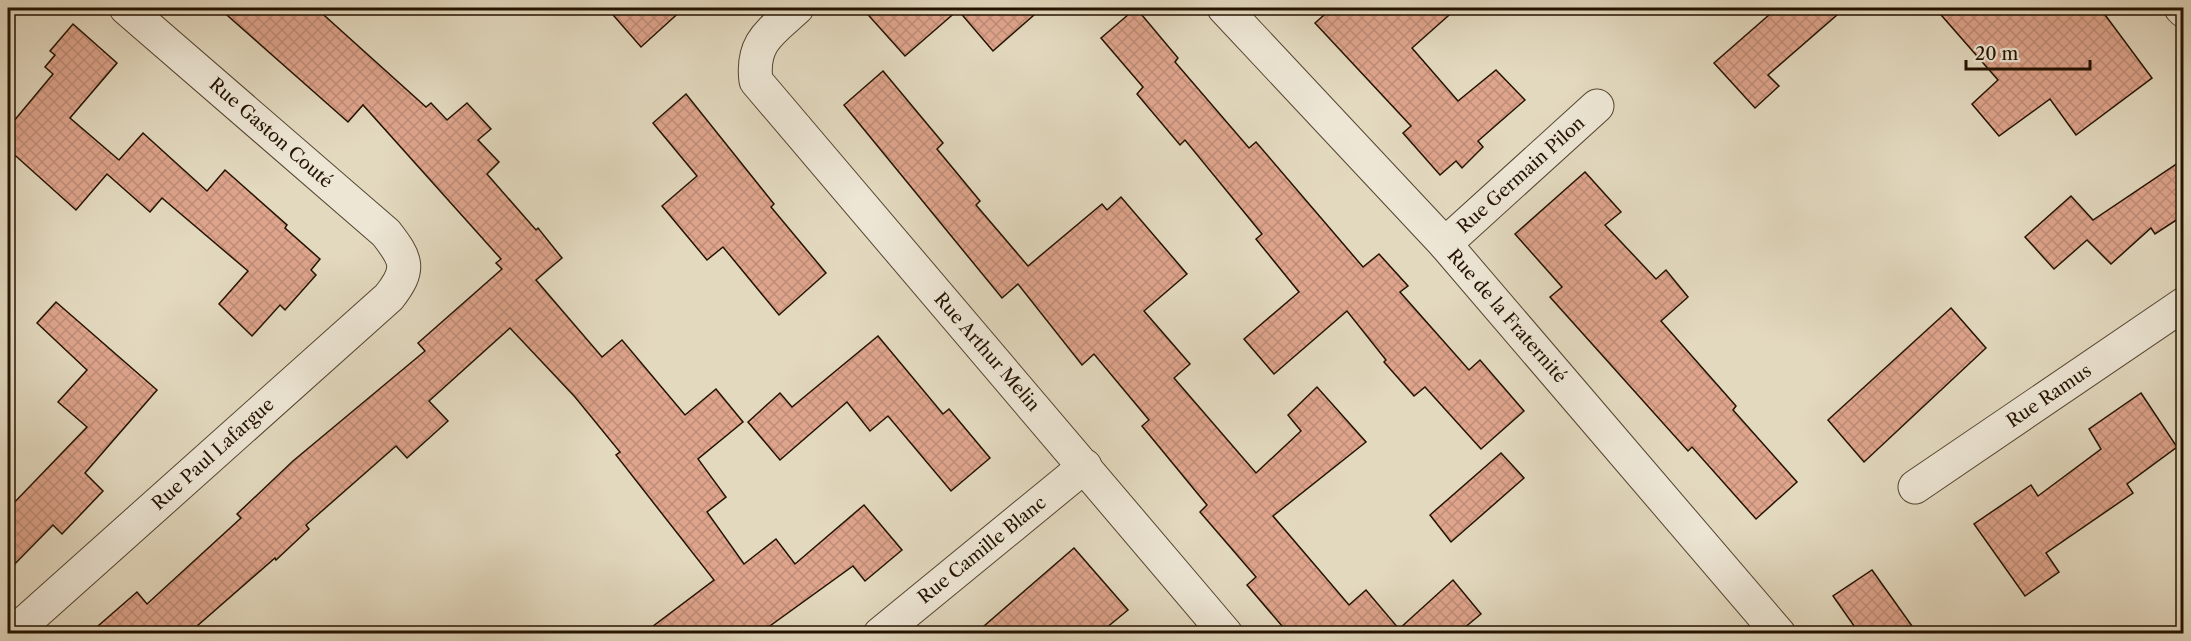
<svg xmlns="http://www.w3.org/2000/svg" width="2191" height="641" viewBox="0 0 2191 641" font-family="'Libre Caslon Text',serif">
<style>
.building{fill:url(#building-cross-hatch);stroke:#241300;stroke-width:1.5}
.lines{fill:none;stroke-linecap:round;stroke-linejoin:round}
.minor-casing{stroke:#544430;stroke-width:35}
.minor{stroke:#ede6d5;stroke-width:33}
.labels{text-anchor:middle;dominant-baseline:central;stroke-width:5;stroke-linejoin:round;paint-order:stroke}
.street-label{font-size:18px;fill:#241300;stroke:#ede6d5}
</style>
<defs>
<pattern id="building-cross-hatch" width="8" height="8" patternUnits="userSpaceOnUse" patternTransform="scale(1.5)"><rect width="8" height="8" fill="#dea48c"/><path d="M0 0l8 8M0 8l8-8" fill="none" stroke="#be8c77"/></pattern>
</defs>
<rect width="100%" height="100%" fill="#e3d9bf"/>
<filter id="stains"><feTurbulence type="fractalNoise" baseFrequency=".00333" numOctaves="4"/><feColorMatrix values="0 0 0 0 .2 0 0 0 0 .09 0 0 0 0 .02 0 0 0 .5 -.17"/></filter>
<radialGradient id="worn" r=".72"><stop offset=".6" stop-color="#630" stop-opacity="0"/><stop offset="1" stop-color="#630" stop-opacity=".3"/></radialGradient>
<g class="building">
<path d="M 219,8 L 316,8 L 426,107 L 431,103 L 447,120 L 467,103 L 491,129 L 478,140 L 499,162 L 487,174 L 536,230 L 538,228 L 562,258 L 536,280 L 602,357 L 622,340 L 685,415 L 716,389 L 743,422 L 698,459 L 726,497 L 707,512 L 744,564 L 776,539 L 795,564 L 864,505 L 902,550 L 865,581 L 853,566 L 760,633 L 644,633 L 714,580 L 616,455 L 620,452 L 575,397 L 510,328 L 429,401 L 448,421 L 407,458 L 396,446 L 306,525 L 309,529 L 276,560 L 275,558 L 189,633 L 90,633 L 137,592 L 147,604 L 241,518 L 237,514 L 293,461 L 425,351 L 418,343 L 502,269 L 496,263 L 501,259 L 363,105 L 348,122 Z"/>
<path d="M 607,8 L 684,8 L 641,47 Z"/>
<path d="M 862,8 L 1042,8 L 993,51 L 958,10 L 905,56 Z"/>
<path d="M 1136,8 L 1178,58 L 1175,62 L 1249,148 L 1256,142 L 1363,267 L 1379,254 L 1408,286 L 1400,292 L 1469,370 L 1480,360 L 1524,411 L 1481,449 L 1425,387 L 1414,396 L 1384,362 L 1386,360 L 1347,311 L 1274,374 L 1244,339 L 1299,292 L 1256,239 L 1262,234 L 1185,140 L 1180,145 L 1137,94 L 1143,87 L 1101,38 Z"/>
<path d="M 1332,8 L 1457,8 L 1412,48 L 1458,101 L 1496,70 L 1525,100 L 1478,141 L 1483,147 L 1462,168 L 1456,161 L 1440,175 L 1403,133 L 1411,126 L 1315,23 Z"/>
<path d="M 1777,8 L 1845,8 L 1768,75 L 1779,86 L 1755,108 L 1714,63 Z"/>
<path d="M 1935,8 L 2100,8 L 2152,78 L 2076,135 L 2050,99 L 1999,136 L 1972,104 L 1998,80 Z"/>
<path d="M 73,24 L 117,63 L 70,118 L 119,160 L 143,133 L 207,191 L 225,170 L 287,225 L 285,228 L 320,259 L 311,270 L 316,275 L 285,310 L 280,305 L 252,336 L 219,304 L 248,271 L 162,198 L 150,212 L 107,174 L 76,210 L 8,149 L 8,128 L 53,74 L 45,67 L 55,55 L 50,51 Z"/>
<path d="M 883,71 L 943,143 L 937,149 L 980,201 L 976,205 L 1028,266 L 1102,204 L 1107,210 L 1121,197 L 1187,274 L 1144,311 L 1190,364 L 1174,378 L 1256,473 L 1301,431 L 1288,415 L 1317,387 L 1366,442 L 1273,516 L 1349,605 L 1366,590 L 1399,629 L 1453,580 L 1481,614 L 1458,633 L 1288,633 L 1247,585 L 1256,577 L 1200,512 L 1207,505 L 1142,426 L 1149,420 L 1094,354 L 1082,365 L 1018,284 L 1002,298 L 844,105 Z"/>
<path d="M 686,94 L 774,204 L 771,207 L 826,273 L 779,315 L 723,247 L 707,260 L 662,206 L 697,176 L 653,123 Z"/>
<path d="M 2184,159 L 2184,215 L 2155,234 L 2151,228 L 2111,264 L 2087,240 L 2054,269 L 2025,237 L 2071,196 L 2093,220 Z"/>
<path d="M 1585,172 L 1621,212 L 1605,225 L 1656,279 L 1666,270 L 1688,297 L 1661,321 L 1736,406 L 1733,410 L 1797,482 L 1756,519 L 1692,447 L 1688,451 L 1550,297 L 1562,287 L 1515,234 Z"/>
<path d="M 56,302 L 157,390 L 85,473 L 103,491 L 62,534 L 53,525 L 8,571 L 8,509 L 87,427 L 58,402 L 87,370 L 37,323 Z"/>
<path d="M 1951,308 L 1986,348 L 1864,462 L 1828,420 Z"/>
<path d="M 878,336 L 943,414 L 949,409 L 990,458 L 951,491 L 888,416 L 870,431 L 847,402 L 780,460 L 748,422 L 780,393 L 792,407 Z"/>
<path d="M 2141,393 L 2177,447 L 2127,484 L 2133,493 L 2046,553 L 2059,572 L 2025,596 L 1974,524 L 2031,485 L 2038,496 L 2101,449 L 2089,429 Z"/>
<path d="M 1501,453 L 1524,478 L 1451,542 L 1430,515 Z"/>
<path d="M 1074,548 L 1128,610 L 1100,633 L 976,633 Z"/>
<path d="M 1872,570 L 1917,633 L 1859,633 L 1833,596 Z"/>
</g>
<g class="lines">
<defs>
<g id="minor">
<path d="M 797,8 C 771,32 751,42 756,81 L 1226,634"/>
<path d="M 1224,8 L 1445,244 L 1779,634"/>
<path d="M 2181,8 L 2184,11"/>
<path d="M 1445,244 L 1597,106"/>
<path d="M 1915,487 L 2184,304"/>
<path d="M 12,634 L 389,297 C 411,269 407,260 386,233 L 126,8"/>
<path d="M 880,634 L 1085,466"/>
</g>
</defs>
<use href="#minor" class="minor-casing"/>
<use href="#minor" class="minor"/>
</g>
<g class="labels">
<g class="street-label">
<text transform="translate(271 133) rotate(41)">Rue Gaston Couté</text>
<text transform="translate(1521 175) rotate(-42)">Rue Germain Pilon</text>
<text transform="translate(1507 316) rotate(49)">Rue de la Fraternité</text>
<text transform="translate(987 352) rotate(49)">Rue Arthur Melin</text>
<text transform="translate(2049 396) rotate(-34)">Rue Ramus</text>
<text transform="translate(213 454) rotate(-42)">Rue Paul Lafargue</text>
<text transform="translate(982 550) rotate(-39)">Rue Camille Blanc</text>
</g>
</g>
<rect width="2191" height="641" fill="none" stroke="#e3d9bf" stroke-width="30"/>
<rect x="9" y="9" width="2173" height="623" fill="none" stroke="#241300" stroke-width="3"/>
<rect x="15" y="15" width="2161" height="611" fill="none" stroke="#241300" stroke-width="1.5"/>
<path d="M1966 60v9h124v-9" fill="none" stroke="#241300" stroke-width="3"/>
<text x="1975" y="60" font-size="18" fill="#241300" stroke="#ede6d5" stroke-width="4.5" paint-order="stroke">20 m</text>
<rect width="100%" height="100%" filter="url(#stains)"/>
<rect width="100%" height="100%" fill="url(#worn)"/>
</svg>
